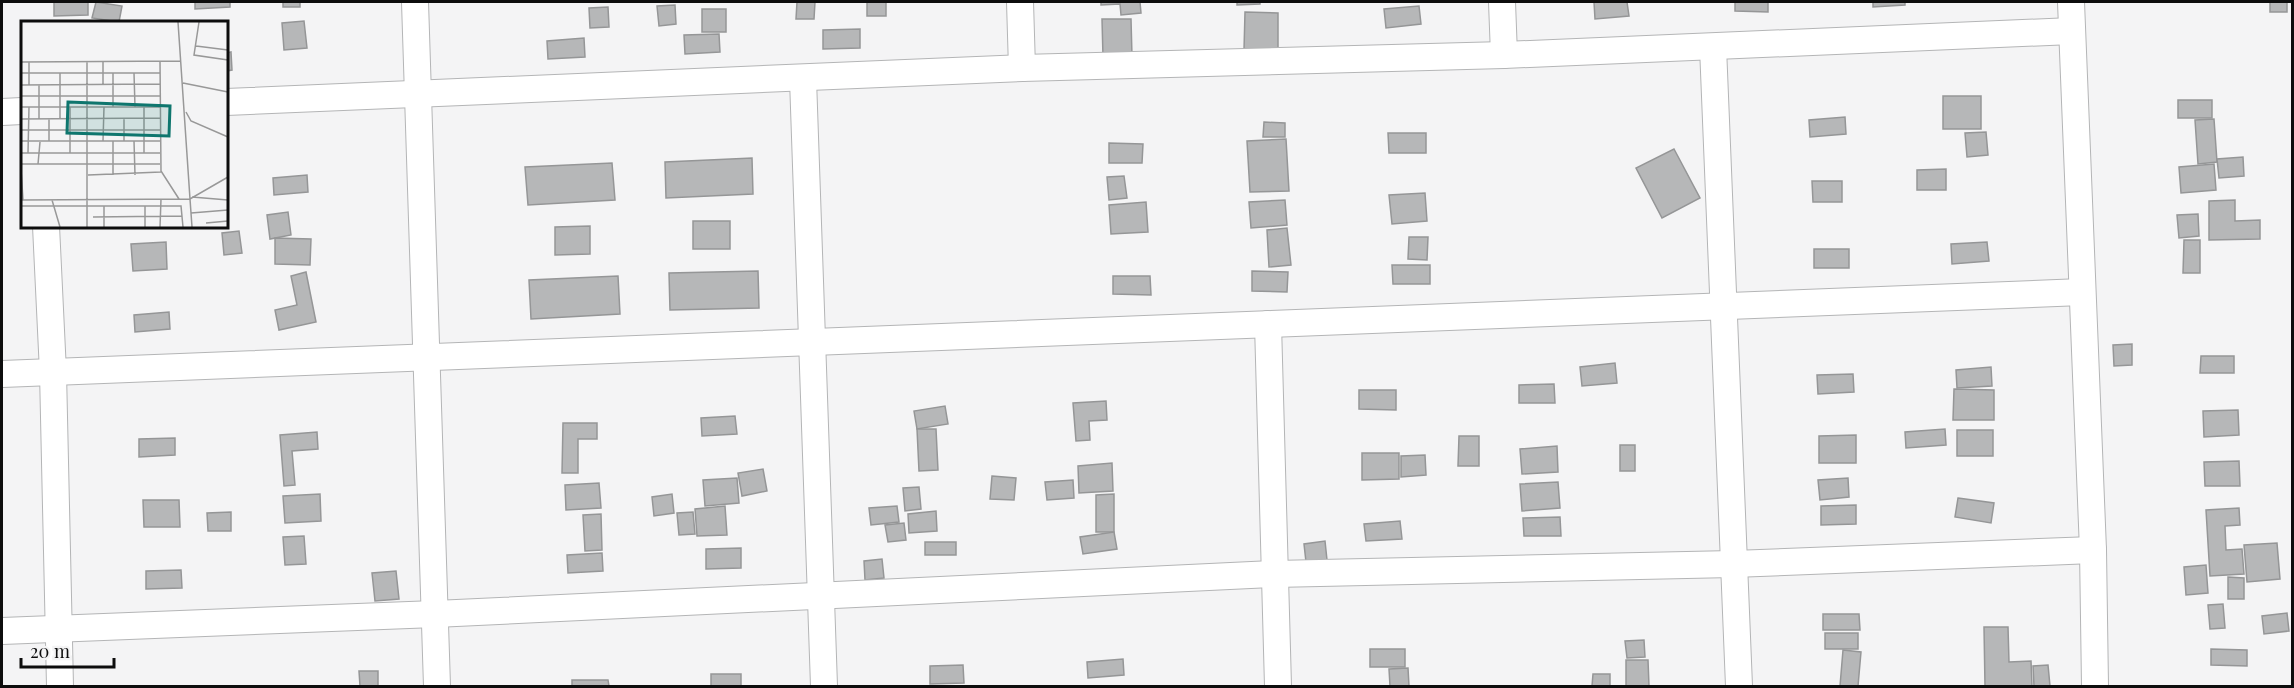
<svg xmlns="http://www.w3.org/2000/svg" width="2294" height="688" viewBox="0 0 2294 688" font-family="'Playfair Display',serif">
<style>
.building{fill:#b6b7b8;stroke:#959697;stroke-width:1.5}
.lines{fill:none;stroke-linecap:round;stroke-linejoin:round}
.minor-casing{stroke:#b4b5b6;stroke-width:28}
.minor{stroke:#fff;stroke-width:26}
.inset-road{fill:none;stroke:#989898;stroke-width:1.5}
.view{fill:#0f766e;fill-opacity:0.15;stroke:#0f766e;stroke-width:3}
.inset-edge{fill:none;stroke:#0d0d0d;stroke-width:3}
</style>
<rect width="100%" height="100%" fill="#f4f4f5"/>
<g class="building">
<path d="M 54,2 L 88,2 L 88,15 L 54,16 Z"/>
<path d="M 96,2 L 122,6 L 119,22 L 92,18 Z"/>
<path d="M 195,2 L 230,2 L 230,7 L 195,9 Z"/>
<rect x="283" y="2" width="17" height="5"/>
<path d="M 797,2 L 815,2 L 814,19 L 796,19 Z"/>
<rect x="867" y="2" width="19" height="14"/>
<path d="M 1101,2 L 1140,2 L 1141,13 L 1121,15 L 1120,4 L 1101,5 Z"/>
<path d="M 1237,2 L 1260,2 L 1260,4 L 1237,5 Z"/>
<path d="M 1594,2 L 1627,2 L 1629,16 L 1595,19 Z"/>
<path d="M 1735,2 L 1768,2 L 1768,12 L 1735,11 Z"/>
<path d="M 1873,2 L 1905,2 L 1905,5 L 1873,7 Z"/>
<rect x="2270" y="2" width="17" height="10"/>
<path d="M 675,5 L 676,24 L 659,26 L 657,6 Z"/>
<path d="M 1419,6 L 1421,24 L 1386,28 L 1384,9 Z"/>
<path d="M 608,7 L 609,27 L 590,28 L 589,8 Z"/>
<rect x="702" y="9" width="24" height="23"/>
<path d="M 1245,12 L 1278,13 L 1278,50 L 1244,50 Z"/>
<path d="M 1102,19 L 1131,19 L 1132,56 L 1103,57 Z"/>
<path d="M 304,21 L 307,48 L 284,50 L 282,23 Z"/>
<path d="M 860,29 L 860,48 L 823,49 L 823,30 Z"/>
<path d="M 719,34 L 720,52 L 685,54 L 684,35 Z"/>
<path d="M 584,38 L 585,57 L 548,59 L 547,41 Z"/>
<path d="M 231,52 L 232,70 L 226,71 L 226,53 Z"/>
<rect x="1943" y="96" width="38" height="33"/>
<rect x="2178" y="100" width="34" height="18"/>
<path d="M 1845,117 L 1846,134 L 1810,137 L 1809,120 Z"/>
<path d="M 2214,119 L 2217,162 L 2198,164 L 2195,120 Z"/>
<path d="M 1264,122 L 1285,123 L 1285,137 L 1263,137 Z"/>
<path d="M 1986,132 L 1988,155 L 1967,157 L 1965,133 Z"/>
<path d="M 1388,133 L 1426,133 L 1426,153 L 1389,153 Z"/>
<path d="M 1286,139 L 1289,191 L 1250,192 L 1247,141 Z"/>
<path d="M 1109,143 L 1143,144 L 1142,163 L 1109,163 Z"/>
<path d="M 1674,149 L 1700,198 L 1662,218 L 1636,168 Z"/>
<path d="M 2243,157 L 2244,176 L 2219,178 L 2217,159 Z"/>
<path d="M 752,158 L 753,194 L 666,198 L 665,162 Z"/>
<path d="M 612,163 L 615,200 L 528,205 L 525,167 Z"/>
<path d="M 2214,164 L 2216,190 L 2181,193 L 2179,167 Z"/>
<path d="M 1946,169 L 1946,190 L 1917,190 L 1917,170 Z"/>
<path d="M 307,175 L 308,192 L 274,195 L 273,178 Z"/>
<path d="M 1124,176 L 1127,198 L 1109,200 L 1107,177 Z"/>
<path d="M 1812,181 L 1842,181 L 1842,202 L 1813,202 Z"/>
<path d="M 1425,193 L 1427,221 L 1392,224 L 1389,195 Z"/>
<path d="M 1285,200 L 1287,225 L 1251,228 L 1249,202 Z"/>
<path d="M 2235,200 L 2235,221 L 2260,220 L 2260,239 L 2209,240 L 2209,201 Z"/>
<path d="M 1146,202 L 1148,232 L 1111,234 L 1109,205 Z"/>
<path d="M 288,212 L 291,235 L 270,239 L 267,215 Z"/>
<path d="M 2198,214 L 2199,236 L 2179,238 L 2177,215 Z"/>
<rect x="693" y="221" width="37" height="28"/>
<path d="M 590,226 L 590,254 L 555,255 L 555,227 Z"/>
<path d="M 1287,228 L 1291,265 L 1269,267 L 1267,230 Z"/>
<path d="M 239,231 L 242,253 L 224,255 L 222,233 Z"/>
<path d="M 1409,237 L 1428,237 L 1427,260 L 1408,259 Z"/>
<path d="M 275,238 L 311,239 L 310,265 L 275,264 Z"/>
<path d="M 2184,240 L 2200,240 L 2200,273 L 2183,273 Z"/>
<path d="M 166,242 L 167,269 L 133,271 L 131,244 Z"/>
<path d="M 1987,242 L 1989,261 L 1952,264 L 1951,244 Z"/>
<rect x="1814" y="249" width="35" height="19"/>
<path d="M 1392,265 L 1430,265 L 1430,284 L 1393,284 Z"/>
<path d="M 758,271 L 759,308 L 670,310 L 669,273 Z"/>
<path d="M 1252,271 L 1288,272 L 1287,292 L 1252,291 Z"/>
<path d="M 306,272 L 316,322 L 279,330 L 275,310 L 297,305 L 291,276 Z"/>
<path d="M 618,276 L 620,314 L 531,319 L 529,280 Z"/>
<path d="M 1113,276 L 1150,276 L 1151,295 L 1113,294 Z"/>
<path d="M 169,312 L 170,329 L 135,332 L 134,315 Z"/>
<path d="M 2132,344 L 2132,365 L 2114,366 L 2113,345 Z"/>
<path d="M 2201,356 L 2234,356 L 2234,373 L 2200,373 Z"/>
<path d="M 1615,363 L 1617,383 L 1582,386 L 1580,367 Z"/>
<path d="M 1991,367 L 1992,386 L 1957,388 L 1956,370 Z"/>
<path d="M 1853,374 L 1854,392 L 1818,394 L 1817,375 Z"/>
<path d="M 1554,384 L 1555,403 L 1519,403 L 1519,385 Z"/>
<path d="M 1954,389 L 1994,390 L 1994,420 L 1953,420 Z"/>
<path d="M 1359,390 L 1396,390 L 1396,410 L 1359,409 Z"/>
<path d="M 1106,401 L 1107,420 L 1089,421 L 1090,440 L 1076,441 L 1073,403 Z"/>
<path d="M 945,406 L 948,424 L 917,429 L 914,411 Z"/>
<path d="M 2238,410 L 2239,435 L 2204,437 L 2203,411 Z"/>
<path d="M 735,416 L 737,434 L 702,436 L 701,418 Z"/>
<path d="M 563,423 L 597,423 L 597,439 L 578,439 L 578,473 L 562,473 Z"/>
<path d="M 917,429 L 936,429 L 938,470 L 919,471 Z"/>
<path d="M 1945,429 L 1946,445 L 1906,448 L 1905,432 Z"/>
<rect x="1957" y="430" width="36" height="26"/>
<path d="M 317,432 L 318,449 L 292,451 L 295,485 L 284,486 L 280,435 Z"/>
<path d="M 1856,435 L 1856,463 L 1819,463 L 1819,436 Z"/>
<path d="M 1459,436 L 1479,436 L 1479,466 L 1458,466 Z"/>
<path d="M 175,438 L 175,455 L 139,457 L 139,439 Z"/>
<rect x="1620" y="445" width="15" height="26"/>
<path d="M 1557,446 L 1558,472 L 1522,474 L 1520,449 Z"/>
<path d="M 1362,453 L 1399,453 L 1399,479 L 1362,480 Z"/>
<path d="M 1425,455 L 1426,475 L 1401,477 L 1401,456 Z"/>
<path d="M 2239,461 L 2240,486 L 2205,486 L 2204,462 Z"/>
<path d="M 1112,463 L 1113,491 L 1079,493 L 1078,466 Z"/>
<path d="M 763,469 L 767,491 L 742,496 L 738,473 Z"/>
<path d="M 992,476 L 1016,478 L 1014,500 L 990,499 Z"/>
<path d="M 737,478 L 739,503 L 705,506 L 703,480 Z"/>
<path d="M 1848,478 L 1849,497 L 1820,500 L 1818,480 Z"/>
<path d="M 1073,480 L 1074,498 L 1047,500 L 1045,482 Z"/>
<path d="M 1558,482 L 1560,508 L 1522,511 L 1520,484 Z"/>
<path d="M 599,483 L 601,508 L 566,510 L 565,485 Z"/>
<path d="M 919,487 L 921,509 L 905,511 L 903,488 Z"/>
<path d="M 320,494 L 321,521 L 285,523 L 283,496 Z"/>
<path d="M 672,494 L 674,513 L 654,516 L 652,497 Z"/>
<path d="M 1114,494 L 1114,532 L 1096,532 L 1096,495 Z"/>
<path d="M 1958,498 L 1994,503 L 1991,523 L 1955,517 Z"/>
<path d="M 143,500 L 179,500 L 180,527 L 144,527 Z"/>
<path d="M 1856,505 L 1856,524 L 1821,525 L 1821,506 Z"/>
<path d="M 725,506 L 727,535 L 697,536 L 695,509 Z"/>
<path d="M 897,506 L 899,522 L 871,525 L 869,508 Z"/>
<path d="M 2239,508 L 2240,525 L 2225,526 L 2226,550 L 2242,549 L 2244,574 L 2210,576 L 2206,510 Z"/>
<path d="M 936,511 L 937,531 L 909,533 L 908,514 Z"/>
<path d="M 231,512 L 231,531 L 208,531 L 207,513 Z"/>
<path d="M 693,512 L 695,534 L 679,535 L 677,513 Z"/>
<path d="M 601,514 L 602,550 L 585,551 L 583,515 Z"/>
<path d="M 1560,517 L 1561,536 L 1524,536 L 1523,518 Z"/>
<path d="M 1400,521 L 1402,539 L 1366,541 L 1364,524 Z"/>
<path d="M 904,523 L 906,540 L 888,542 L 885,525 Z"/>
<path d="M 1114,532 L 1117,549 L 1083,554 L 1080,537 Z"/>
<path d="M 304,536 L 306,564 L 285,565 L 283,537 Z"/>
<path d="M 1325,541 L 1327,560 L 1306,562 L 1304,544 Z"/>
<rect x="925" y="542" width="31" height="13"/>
<path d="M 2277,543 L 2280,579 L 2247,582 L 2244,545 Z"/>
<path d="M 741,548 L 741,568 L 706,569 L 706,549 Z"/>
<path d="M 602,553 L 603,571 L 568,573 L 567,555 Z"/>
<path d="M 882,559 L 884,578 L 865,580 L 864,561 Z"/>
<path d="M 2206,565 L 2208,593 L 2186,595 L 2184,567 Z"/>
<path d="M 181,570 L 182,588 L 146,589 L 146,571 Z"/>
<path d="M 396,571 L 399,599 L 375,601 L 372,573 Z"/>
<path d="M 2228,577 L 2244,578 L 2244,599 L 2228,599 Z"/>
<path d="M 2223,604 L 2225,628 L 2210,629 L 2208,605 Z"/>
<path d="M 2287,613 L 2289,631 L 2264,634 L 2262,616 Z"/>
<path d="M 1823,614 L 1859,614 L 1860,630 L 1823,630 Z"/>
<path d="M 1984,627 L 2008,627 L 2009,662 L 2031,661 L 2032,686 L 1985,686 Z"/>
<rect x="1825" y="633" width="33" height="16"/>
<path d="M 1644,640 L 1645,657 L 1627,658 L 1625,641 Z"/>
<rect x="1370" y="649" width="35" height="18"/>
<path d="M 2211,649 L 2247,650 L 2247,666 L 2211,665 Z"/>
<path d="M 1843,650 L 1861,652 L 1858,686 L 1840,686 Z"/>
<path d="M 1123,659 L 1124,675 L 1088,678 L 1087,662 Z"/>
<path d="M 1626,660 L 1648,660 L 1649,686 L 1626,686 Z"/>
<path d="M 963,665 L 964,683 L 930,684 L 930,666 Z"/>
<path d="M 2048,665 L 2050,686 L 2034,686 L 2033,666 Z"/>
<path d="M 1408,668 L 1409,686 L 1390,686 L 1389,669 Z"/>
<path d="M 359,671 L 378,671 L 378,686 L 360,686 Z"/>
<rect x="711" y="674" width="30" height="12"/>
<path d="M 1593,674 L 1610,674 L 1610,686 L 1592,686 Z"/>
<path d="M 572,680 L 608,680 L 609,686 L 572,686 Z"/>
</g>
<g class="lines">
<defs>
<g id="minor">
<path d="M 415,2 L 437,686"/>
<path d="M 1020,2 L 1022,68"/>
<path d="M 1502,2 L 1504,55"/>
<path d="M 2071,2 L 2093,550 L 2095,686"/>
<path d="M 1713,47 L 1739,686"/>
<path d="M 803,79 L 824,686"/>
<path d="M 226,102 L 1022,68 L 1504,55 L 2072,31"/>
<path d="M 2,112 L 22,111"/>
<path d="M 46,226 L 53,372 L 60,686"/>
<path d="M 1268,324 L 1278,686"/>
<path d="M 2,374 L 2082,292"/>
<path d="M 2,631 L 435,614 L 1274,574 L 1733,564 L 2093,550"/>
</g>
</defs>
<use href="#minor" class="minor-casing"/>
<use href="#minor" class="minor"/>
</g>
<g transform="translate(21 21)">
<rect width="207" height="207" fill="#f4f4f5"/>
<path class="inset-road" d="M 157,1 L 169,178M 178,1 L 173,34 L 207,39M 175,25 L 207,29M 139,40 L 140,150 L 158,178M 0,41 L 159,40M 8,41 L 8,64M 0,52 L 139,52M 113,52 L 114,86M 162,62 L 207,71M 82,63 L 82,41M 0,64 L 139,63M 0,75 L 139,75M 0,86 L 139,86M 49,86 L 49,132M 92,86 L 92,52M 123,86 L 123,132M 165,91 L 170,100 L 207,116M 0,98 L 139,97M 18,98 L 18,64M 28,98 L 28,120M 39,98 L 39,52M 0,109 L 139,109M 0,120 L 139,120M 82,120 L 83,86M 92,120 L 92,154M 103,120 L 103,98M 113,120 L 114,154M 0,132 L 139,132M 7,132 L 8,86M 0,143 L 139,143M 17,143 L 19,121M 0,148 L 2,179M 67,154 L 140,151M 171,176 L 207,179M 169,178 L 171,206M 0,179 L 169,178 L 207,156M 31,179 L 39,206M 0,185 L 160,185 L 162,206M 83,185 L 83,206M 124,185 L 124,206M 170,192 L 207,189M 72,196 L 161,195M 185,202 L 207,200M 66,206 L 66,40M 139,206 L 140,178"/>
<path class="view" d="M 47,81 L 149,85 L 148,115 L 46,112 Z"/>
<rect width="207" height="207" class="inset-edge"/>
</g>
<rect width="2294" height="688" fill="none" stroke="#0d0d0d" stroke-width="6"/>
<path d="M21 658v9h93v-9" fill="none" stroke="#0d0d0d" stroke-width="3"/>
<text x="30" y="658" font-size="18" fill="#0d0d0d" stroke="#f4f4f5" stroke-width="4.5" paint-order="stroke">20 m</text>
</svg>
